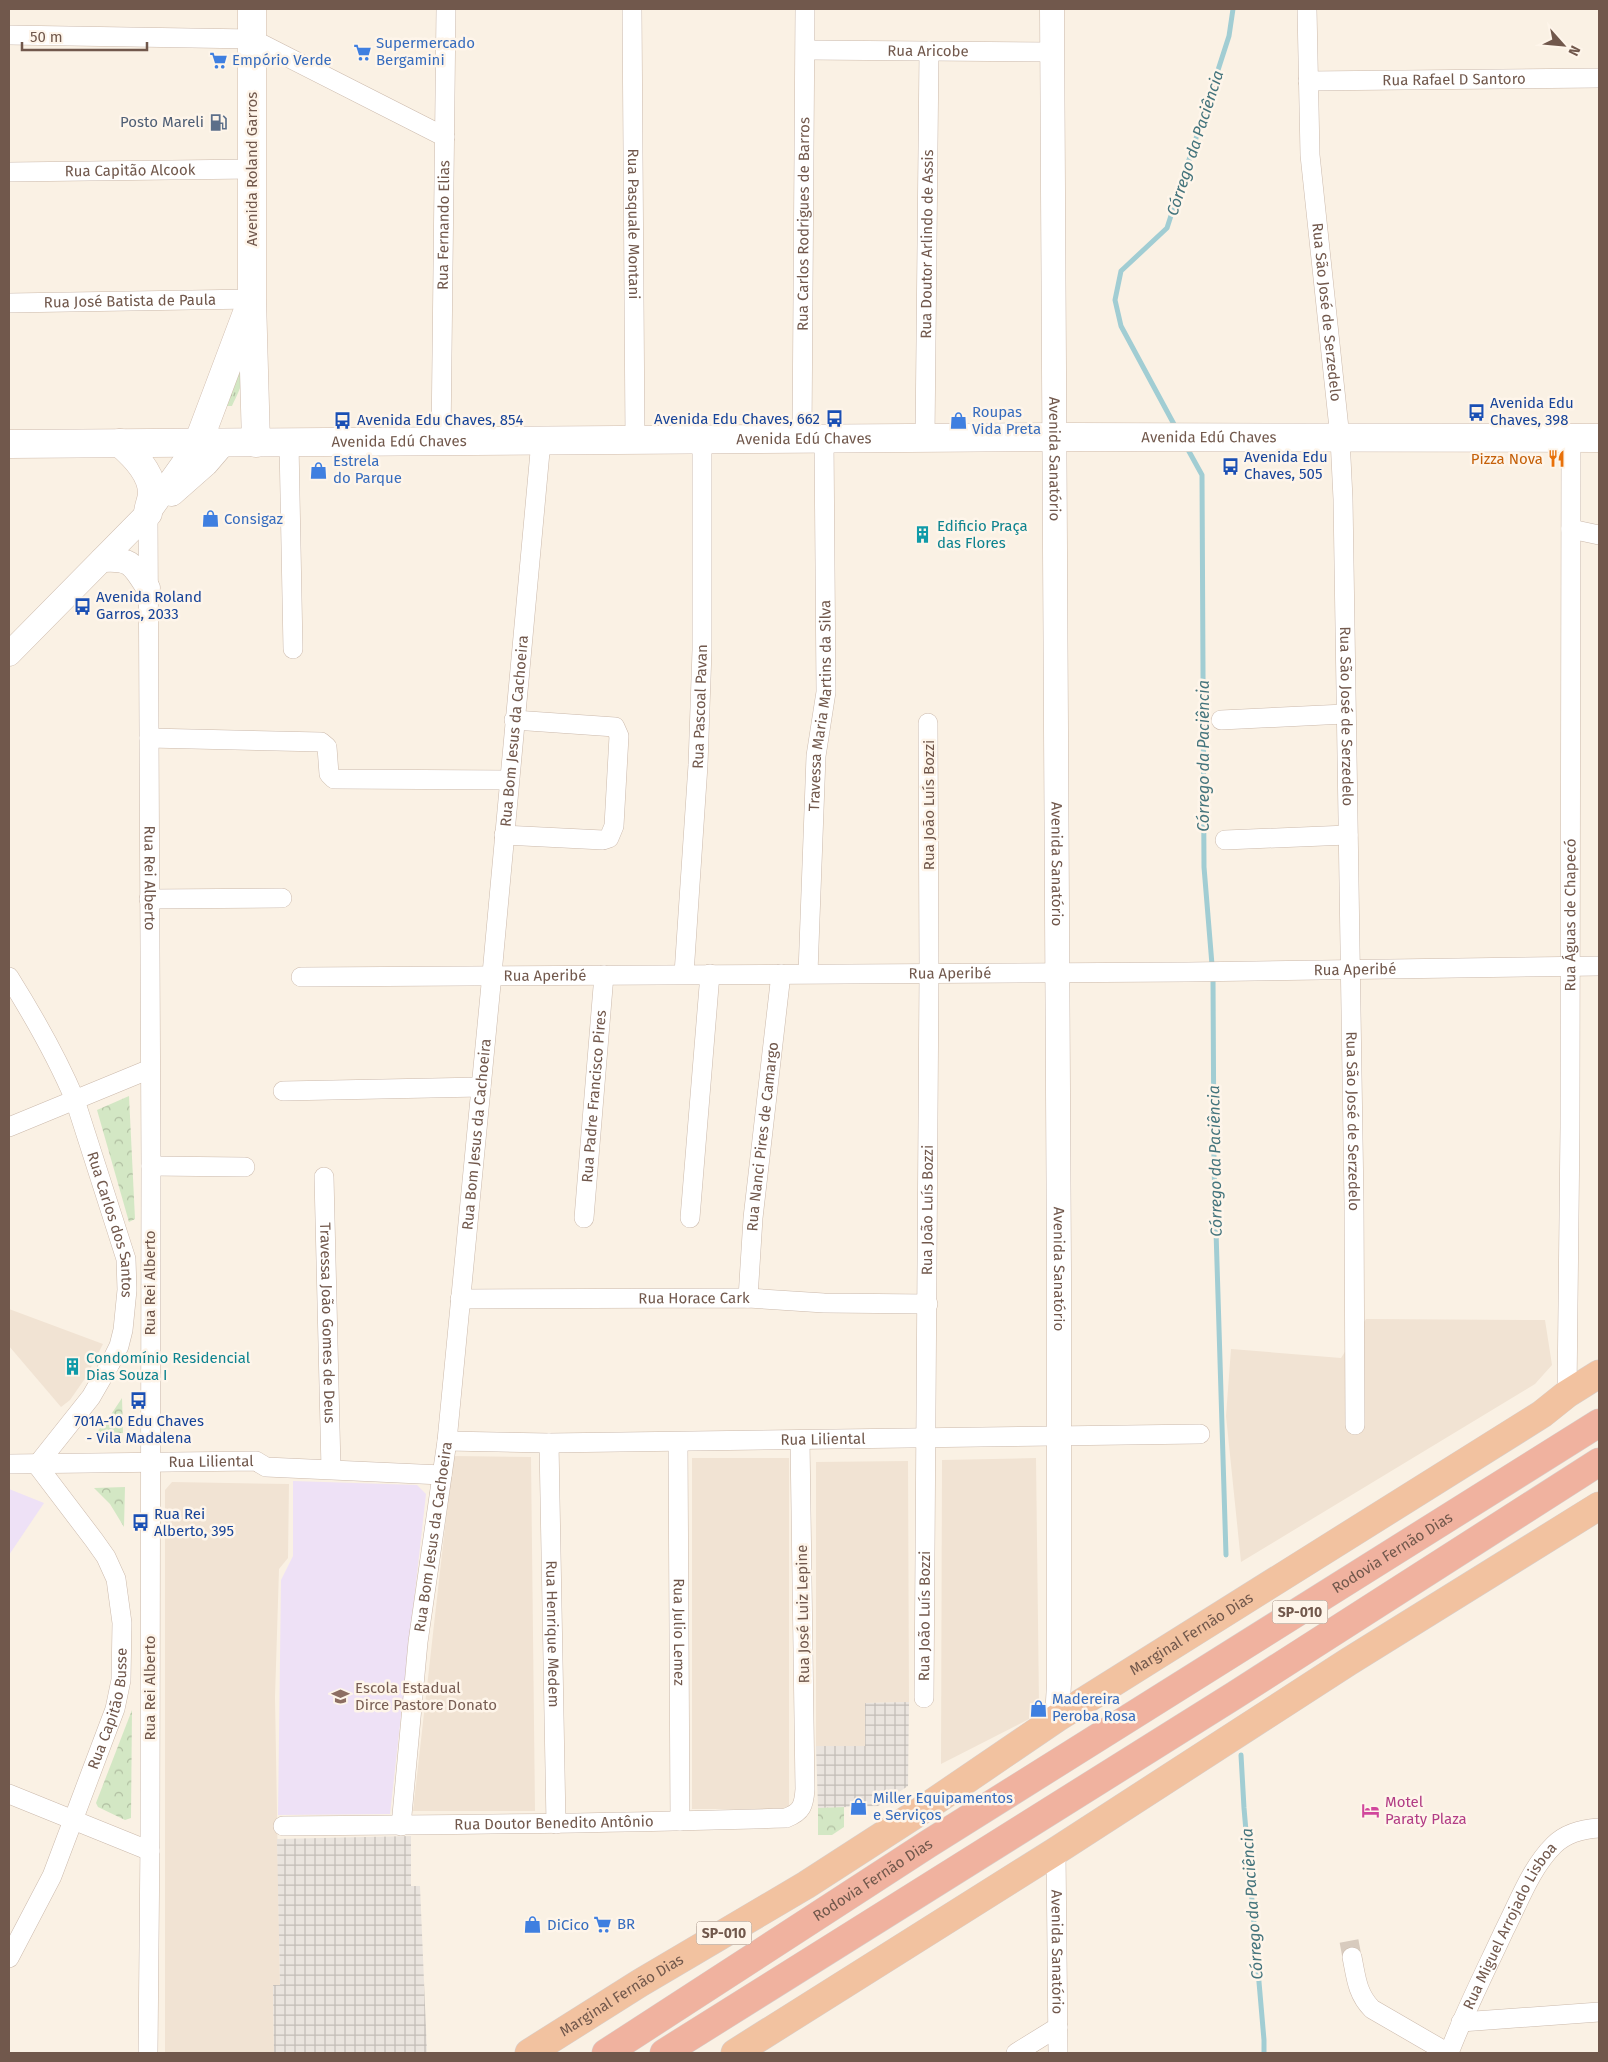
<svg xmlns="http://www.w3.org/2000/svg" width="1608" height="2062" viewBox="0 0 1608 2062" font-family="'Fira Sans',sans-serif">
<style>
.residential{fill:#f1e3d3}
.industrial{fill:url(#industrial-grid)}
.education{fill:#eee1f6}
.grass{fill:url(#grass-tufts)}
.park{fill:url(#park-crowns)}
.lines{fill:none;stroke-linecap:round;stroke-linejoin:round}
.stream{stroke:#a1cdd3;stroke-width:5}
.minor-tunnel{stroke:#d8cbbe;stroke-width:19;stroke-dasharray:19 9;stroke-linecap:butt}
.minor-casing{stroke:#cbb9ab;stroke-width:20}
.tertiary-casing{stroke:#cbb9ab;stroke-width:25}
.secondary-casing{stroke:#cfbbac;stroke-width:29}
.trunk-casing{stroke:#d7d0cd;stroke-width:29}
.motorway-casing{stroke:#d7d0cd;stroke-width:29}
.minor{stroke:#fff;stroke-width:19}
.tertiary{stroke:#fff;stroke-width:24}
.secondary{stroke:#fff;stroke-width:28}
.trunk{stroke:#f2c2a0;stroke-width:28}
.motorway{stroke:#f0b29f;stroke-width:28}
.labels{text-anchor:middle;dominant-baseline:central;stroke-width:5;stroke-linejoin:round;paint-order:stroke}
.shield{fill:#fef5ea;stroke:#9b877b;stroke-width:1}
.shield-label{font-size:14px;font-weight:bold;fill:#71584c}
.shop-label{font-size:15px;fill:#366cbe;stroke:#fef5ea;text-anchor:start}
.street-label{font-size:15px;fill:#71584c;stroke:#fef5ea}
.service-label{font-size:15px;fill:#4e5e75;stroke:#fef5ea;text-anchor:end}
.transit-label{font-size:15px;fill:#164399;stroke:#fef5ea;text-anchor:start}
.food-label{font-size:15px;fill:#c56008;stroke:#fef5ea;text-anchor:end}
.culture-label{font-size:15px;fill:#0d838f;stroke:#fef5ea;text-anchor:start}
.education-label{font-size:15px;fill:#785e54;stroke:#fef5ea;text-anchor:start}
.hotel-label{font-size:15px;fill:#b23c85;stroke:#fef5ea;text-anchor:start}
.water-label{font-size:16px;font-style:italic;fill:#44747c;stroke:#fef5ea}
</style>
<defs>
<pattern id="industrial-grid" width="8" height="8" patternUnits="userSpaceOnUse" patternTransform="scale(1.25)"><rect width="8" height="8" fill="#eae4de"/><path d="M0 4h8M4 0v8" fill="none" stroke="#c2bcb6"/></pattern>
<pattern id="grass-tufts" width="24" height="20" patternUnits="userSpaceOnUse" patternTransform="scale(1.25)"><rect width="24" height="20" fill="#d3e7c4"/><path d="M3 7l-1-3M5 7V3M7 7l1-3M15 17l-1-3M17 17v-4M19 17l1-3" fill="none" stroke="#b0bea1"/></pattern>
<pattern id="park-crowns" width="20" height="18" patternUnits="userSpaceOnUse" patternTransform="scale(1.25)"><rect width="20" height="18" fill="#d3e7c4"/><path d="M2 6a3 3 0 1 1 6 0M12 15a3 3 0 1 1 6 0" fill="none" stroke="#b0bea1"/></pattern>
</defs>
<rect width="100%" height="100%" fill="#faf1e4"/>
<g class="residential">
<path d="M 9,1309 L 103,1344 L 86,1377 L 70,1400 L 61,1407 L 9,1346 Z"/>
<path d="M 1366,1319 L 1545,1320 L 1552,1365 L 1535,1384 L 1241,1562 L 1226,1416 L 1231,1349 L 1341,1358 Z"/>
<path d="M 453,1456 L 531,1457 L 535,1811 L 413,1811 Z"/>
<rect x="692" y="1458" width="97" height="351"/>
<path d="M 1036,1458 L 1039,1704 L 1037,1712 L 1029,1719 L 941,1764 L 942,1460 Z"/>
<path d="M 908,1461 L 909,1702 L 865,1703 L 865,1746 L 816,1746 L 816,1462 Z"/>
<path d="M 172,1482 L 289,1484 L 288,1558 L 279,1569 L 275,1697 L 280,1985 L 273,1986 L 274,2053 L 165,2053 L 165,1490 Z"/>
</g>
<g class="industrial">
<path d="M 909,1702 L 908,1786 L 878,1806 L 818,1808 L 816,1746 L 865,1746 L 865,1703 Z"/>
<path d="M 411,1836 L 411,1886 L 420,1886 L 427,2053 L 274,2053 L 273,1985 L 280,1985 L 277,1839 Z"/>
</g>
<g class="education">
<path d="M 293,1481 L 417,1485 L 426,1494 L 390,1814 L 278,1815 L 281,1580 L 293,1556 Z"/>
<path d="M 9,1489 L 44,1503 L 9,1555 Z"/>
</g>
<path class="grass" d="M 241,363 C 246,380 239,391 232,406 L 225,406 Z"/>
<g class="park">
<path d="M 129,1096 L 135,1219 L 129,1222 L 97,1110 Z"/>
<path d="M 122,1398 L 123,1433 L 97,1432 L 110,1416 Z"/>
<path d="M 125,1487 L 124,1527 L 110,1504 L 94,1488 Z"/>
<path d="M 132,1710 L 131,1818 L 125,1820 L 98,1807 L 96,1803 Z"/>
<path d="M 844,1807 L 844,1827 L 832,1835 L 818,1835 L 818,1808 Z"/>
</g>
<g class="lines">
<g class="stream">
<path d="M 1176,428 L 1121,326 L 1115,300 L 1121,271 L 1167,228 L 1229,36 L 1233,9"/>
<path d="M 1186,446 L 1202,475 L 1204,867 L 1213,977 L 1214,1166 L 1226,1555"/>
<path d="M 1241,1755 L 1244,1808 L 1264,2040 L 1264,2053"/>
</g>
<path class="minor-tunnel" d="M 1349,1941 L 1352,1957"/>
<defs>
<g id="minor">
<path id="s1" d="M 632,9 L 635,440"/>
<path id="s2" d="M 1307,9 L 1310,155 L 1340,438 L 1343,499 L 1354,1202 L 1355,1425"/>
<path d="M 9,35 L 252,39 L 445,137"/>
<path id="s3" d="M 806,50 L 1051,52"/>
<path id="s4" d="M 1308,81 L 1599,78"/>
<path id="s5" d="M 9,172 L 252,169"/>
<path id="s6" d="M 9,303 L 252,299"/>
<path id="s7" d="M 925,438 L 929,51"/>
<path id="s8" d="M 802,439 L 805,9"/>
<path id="s9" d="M 441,441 L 446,9"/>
<path d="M 289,443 L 293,649"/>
<path id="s10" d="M 148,513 L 151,1166 L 150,1839 L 148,2053"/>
<path d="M 1571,529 L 1599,535"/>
<path d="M 1221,720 L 1345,714"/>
<path d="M 149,738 L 321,742 L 327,747 L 329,774 L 334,779 L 509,780"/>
<path d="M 504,835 L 603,840 L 609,838 L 614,826 L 619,736 L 615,727 L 514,720"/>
<path d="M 1225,840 L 1348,835"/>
<path d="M 149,899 L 282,898"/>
<path id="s11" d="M 808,973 L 816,756 L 826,692 L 824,439"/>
<path id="s12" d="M 684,974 L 698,765 L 702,650 L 702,440"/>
<path id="s13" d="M 9,977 C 34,1017 57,1057 75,1100 L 126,1259 L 127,1290 L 123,1330 L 119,1346 L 110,1364 L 91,1397 L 37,1465"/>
<path id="s14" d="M 301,977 L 1188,972 L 1599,966"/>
<path d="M 283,1091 L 481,1087"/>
<path d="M 9,1127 L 150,1069"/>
<path d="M 151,1166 L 245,1167"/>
<path id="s15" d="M 324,1177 L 331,1469"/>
<path id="s16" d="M 584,1218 L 604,975"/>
<path d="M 690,1218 L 710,974"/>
<path id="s17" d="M 748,1298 L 753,1218 L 781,974"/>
<path id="s18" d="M 460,1299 L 748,1298 L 824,1303 L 928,1304"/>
<path id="s19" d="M 1567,1394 L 1570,1127 L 1571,437"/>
<path id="s20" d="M 447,1441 L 549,1443 L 1200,1434"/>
<path id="s21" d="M 678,1442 L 680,1821"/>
<path id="s22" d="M 549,1443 L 556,1824"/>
<path id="s23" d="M 9,1464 L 256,1461 L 266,1467 L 442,1475"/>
<path id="s24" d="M 924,1698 L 929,973 L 928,723"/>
<path d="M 9,1794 L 150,1851"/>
<path id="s25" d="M 283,1826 C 451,1825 618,1823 786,1818 C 802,1812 804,1805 805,1789 L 800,1440"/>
<path id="s26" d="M 401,1826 L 418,1642 L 447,1441 L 492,974 L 541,441"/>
<path id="s27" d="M 1056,1851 L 1058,2053"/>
<path d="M 1352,1957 C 1356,1977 1357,1994 1372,2009 L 1448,2053"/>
<path id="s28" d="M 9,1958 L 52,1876 L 115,1709 L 121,1680 L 122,1623 L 116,1579 L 106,1557 L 94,1540 L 37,1465"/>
<path d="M 1461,2022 L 1599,2012"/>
<path d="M 1016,2053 L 1058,2027"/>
<path id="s29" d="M 1449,2053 C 1465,2011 1485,1972 1504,1931 C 1519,1902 1530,1869 1554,1845 C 1566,1833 1582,1829 1599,1828"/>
</g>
<g id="tertiary">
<path id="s30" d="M 1052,9 L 1059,1271 L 1059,1684 L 1057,1718"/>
<path d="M 172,494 L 206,464 L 224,443"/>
<path d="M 102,560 C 131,558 133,564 148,588"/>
<path d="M 9,654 L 148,513 L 198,443"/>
</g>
<g id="secondary">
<path d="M 252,9 L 252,299 L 256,443"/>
<path d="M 120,443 C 134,455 152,473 152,493 C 152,500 148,507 148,513"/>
<path d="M 198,443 L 248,310"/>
<path id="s31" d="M 9,444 L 1071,437 L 1599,438"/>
</g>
<g id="trunk">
<path id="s32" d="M 529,2053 L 640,1983 L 806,1885 L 919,1812 L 1057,1718 L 1542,1414 L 1567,1394 L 1599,1374"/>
<path d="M 735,2053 L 1056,1851 L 1348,1662 L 1599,1506"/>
</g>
<g id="motorway">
<path id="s33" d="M 606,2053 L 928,1844 L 1599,1423"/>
<path d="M 664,2053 L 1235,1695 L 1599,1462"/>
</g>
</defs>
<use href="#minor" class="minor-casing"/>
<use href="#tertiary" class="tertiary-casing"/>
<use href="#secondary" class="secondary-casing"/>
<use href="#trunk" class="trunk-casing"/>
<use href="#motorway" class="motorway-casing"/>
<use href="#minor" class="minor"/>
<use href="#tertiary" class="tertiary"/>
<use href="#secondary" class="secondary"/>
<use href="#trunk" class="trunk"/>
<use href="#motorway" class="motorway"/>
</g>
<defs>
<symbol id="supermarket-bare" viewBox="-9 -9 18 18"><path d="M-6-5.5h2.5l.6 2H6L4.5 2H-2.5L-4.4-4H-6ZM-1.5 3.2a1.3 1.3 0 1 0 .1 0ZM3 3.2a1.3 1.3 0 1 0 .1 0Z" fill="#3f7fe0" stroke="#fef5ea" stroke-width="2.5" paint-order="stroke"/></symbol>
<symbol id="fuel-bare" viewBox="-9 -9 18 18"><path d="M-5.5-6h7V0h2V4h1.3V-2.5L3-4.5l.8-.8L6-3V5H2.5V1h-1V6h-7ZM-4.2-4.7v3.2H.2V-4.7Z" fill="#5c6f8a" stroke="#fef5ea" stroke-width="2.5" paint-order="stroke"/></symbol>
<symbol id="bus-bare" viewBox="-9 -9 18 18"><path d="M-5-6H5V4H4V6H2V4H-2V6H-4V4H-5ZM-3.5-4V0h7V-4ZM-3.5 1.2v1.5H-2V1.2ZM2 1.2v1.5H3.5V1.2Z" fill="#1a4fb4" stroke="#fef5ea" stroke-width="2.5" paint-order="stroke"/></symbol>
<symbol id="shop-bare" viewBox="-9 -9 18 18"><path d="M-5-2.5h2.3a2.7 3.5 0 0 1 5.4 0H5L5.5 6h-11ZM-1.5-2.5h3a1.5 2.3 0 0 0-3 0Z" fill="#3f7fe0" stroke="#fef5ea" stroke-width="2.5" paint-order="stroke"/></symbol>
<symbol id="restaurant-bare" viewBox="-9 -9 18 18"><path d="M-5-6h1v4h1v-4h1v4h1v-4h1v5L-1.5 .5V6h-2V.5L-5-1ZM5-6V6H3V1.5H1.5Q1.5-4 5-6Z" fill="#e8710a" stroke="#fef5ea" stroke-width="2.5" paint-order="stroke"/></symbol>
<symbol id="building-bare" viewBox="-9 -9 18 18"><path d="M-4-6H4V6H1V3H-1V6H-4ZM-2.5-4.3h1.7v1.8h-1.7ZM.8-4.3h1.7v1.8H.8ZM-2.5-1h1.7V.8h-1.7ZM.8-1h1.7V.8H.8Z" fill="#0f9aa8" stroke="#fef5ea" stroke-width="2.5" paint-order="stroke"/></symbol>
<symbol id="school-bare" viewBox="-9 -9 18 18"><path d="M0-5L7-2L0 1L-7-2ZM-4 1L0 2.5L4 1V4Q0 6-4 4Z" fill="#8d6e63" stroke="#fef5ea" stroke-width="2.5" paint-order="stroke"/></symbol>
<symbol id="hotel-bare" viewBox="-9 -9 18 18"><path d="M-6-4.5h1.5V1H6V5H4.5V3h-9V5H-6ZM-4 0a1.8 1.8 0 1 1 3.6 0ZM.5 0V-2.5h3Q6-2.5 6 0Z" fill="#d1479c" stroke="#fef5ea" stroke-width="2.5" paint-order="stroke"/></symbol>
</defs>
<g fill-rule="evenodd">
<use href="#supermarket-bare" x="350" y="40" width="25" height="25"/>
<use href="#supermarket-bare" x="206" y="48" width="25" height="25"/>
<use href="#fuel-bare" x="206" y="110" width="25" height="25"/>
<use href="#bus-bare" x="1464" y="400" width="25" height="25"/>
<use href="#bus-bare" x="822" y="406" width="25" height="25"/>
<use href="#bus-bare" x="330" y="408" width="25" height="25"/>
<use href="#shop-bare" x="946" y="408" width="25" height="25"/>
<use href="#restaurant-bare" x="1544" y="446" width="25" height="25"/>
<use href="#bus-bare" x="1218" y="454" width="25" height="25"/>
<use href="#shop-bare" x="306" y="458" width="25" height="25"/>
<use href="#shop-bare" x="198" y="506" width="25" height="25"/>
<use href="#building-bare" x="910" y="522" width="25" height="25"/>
<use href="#bus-bare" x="70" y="594" width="25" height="25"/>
<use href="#building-bare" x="60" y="1354" width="25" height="25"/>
<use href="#bus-bare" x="126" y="1388" width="25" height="25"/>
<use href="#bus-bare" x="128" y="1510" width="25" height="25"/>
<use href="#school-bare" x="328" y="1684" width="25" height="25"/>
<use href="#shop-bare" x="1026" y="1696" width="25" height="25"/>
<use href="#shop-bare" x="846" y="1794" width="25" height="25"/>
<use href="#hotel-bare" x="1358" y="1798" width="25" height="25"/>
<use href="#supermarket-bare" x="590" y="1912" width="25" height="25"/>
<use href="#shop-bare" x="520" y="1912" width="25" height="25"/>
</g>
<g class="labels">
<g class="shield">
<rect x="1272.5" y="1600.5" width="55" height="23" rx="4"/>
<rect x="696.5" y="1921.5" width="55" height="23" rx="4"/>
</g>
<g class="shield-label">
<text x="1300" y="1612">SP-010</text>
<text x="724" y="1933">SP-010</text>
</g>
<g class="shop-label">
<text x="376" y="43">Supermercado<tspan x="376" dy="17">Bergamini</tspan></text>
<text x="232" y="60">Empório Verde</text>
<text x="972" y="412">Roupas<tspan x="972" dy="17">Vida Preta</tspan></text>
<text x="333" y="461">Estrela<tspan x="333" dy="17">do Parque</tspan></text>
<text x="224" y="519">Consigaz</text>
<text x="1052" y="1699">Madereira<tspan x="1052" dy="17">Peroba Rosa</tspan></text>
<text x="873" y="1798">Miller Equipamentos<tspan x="873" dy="17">e Serviços</tspan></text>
<text x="617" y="1924">BR</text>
<text x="547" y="1925">DiCico</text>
</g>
<g class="street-label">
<text stroke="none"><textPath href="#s3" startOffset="122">Rua Aricobe</textPath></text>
<text stroke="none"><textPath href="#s4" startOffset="146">Rua Rafael D Santoro</textPath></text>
<text transform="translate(252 169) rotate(-90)">Avenida Roland Garros</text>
<text stroke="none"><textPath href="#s5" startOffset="121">Rua Capitão Alcook</textPath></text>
<text stroke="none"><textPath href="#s1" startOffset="215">Rua Pasquale Montani</textPath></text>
<text stroke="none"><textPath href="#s8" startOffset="215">Rua Carlos Rodrigues de Barros</textPath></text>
<text stroke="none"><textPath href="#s9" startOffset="216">Rua Fernando Elias</textPath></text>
<text stroke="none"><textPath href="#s7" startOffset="194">Rua Doutor Arlindo de Assis</textPath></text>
<text stroke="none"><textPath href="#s6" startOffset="121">Rua José Batista de Paula</textPath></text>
<text stroke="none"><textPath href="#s2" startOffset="304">Rua São José de Serzedelo</textPath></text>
<text stroke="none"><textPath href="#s31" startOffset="1200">Avenida Edú Chaves</textPath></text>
<text stroke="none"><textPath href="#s31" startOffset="795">Avenida Edú Chaves</textPath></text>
<text stroke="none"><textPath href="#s31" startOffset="390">Avenida Edú Chaves</textPath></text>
<text stroke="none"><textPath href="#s30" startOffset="450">Avenida Sanatório</textPath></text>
<text stroke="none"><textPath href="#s11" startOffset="268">Travessa Maria Martins da Silva</textPath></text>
<text stroke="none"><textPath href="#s12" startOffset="268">Rua Pascoal Pavan</textPath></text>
<text stroke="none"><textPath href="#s2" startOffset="709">Rua São José de Serzedelo</textPath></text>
<text stroke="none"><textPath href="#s26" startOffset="1101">Rua Bom Jesus da Cachoeira</textPath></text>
<text transform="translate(929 805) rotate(-90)">Rua João Luís Bozzi</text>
<text stroke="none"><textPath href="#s30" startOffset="855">Avenida Sanatório</textPath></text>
<text stroke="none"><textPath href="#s10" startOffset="365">Rua Rei Alberto</textPath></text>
<text stroke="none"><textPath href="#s19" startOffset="479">Rua Águas de Chapecó</textPath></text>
<text stroke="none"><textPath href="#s14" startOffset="1054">Rua Aperibé</textPath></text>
<text stroke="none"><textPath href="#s14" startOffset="649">Rua Aperibé</textPath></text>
<text stroke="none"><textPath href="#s14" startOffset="244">Rua Aperibé</textPath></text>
<text stroke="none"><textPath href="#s16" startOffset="122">Rua Padre Francisco Pires</textPath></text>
<text stroke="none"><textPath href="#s2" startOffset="1114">Rua São José de Serzedelo</textPath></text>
<text stroke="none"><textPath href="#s26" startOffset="696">Rua Bom Jesus da Cachoeira</textPath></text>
<text stroke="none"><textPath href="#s17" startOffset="162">Rua Nanci Pires de Camargo</textPath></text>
<text stroke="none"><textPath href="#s24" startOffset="488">Rua João Luís Bozzi</textPath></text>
<text stroke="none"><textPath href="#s13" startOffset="270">Rua Carlos dos Santos</textPath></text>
<text stroke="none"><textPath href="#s30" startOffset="1260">Avenida Sanatório</textPath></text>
<text transform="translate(150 1283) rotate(-90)">Rua Rei Alberto</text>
<text stroke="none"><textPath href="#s18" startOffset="234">Rua Horace Cark</textPath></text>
<text stroke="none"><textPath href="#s15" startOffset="146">Travessa João Gomes de Deus</textPath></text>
<text stroke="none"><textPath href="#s20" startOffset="376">Rua Liliental</textPath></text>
<text stroke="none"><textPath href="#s23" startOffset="202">Rua Liliental</textPath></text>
<text stroke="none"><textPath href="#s26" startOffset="291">Rua Bom Jesus da Cachoeira</textPath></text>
<text stroke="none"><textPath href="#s33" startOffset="932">Rodovia Fernão Dias</textPath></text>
<text transform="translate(803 1614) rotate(-91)">Rua José Luiz Lepine</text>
<text stroke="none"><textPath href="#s24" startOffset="82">Rua João Luís Bozzi</textPath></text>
<text stroke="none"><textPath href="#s21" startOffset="190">Rua Julio Lemez</textPath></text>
<text stroke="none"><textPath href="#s22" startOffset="191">Rua Henrique Medem</textPath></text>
<text stroke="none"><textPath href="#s32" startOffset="784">Marginal Fernão Dias</textPath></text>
<text transform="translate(150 1688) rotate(-90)">Rua Rei Alberto</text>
<text stroke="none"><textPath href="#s28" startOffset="270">Rua Capitão Busse</textPath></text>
<text stroke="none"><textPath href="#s25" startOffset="271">Rua Doutor Benedito Antônio</textPath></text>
<text stroke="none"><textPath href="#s33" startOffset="318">Rodovia Fernão Dias</textPath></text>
<text stroke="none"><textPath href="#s29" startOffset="141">Rua Miguel Arrojado Lisboa</textPath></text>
<text stroke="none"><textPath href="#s27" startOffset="101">Avenida Sanatório</textPath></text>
<text stroke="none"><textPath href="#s32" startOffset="109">Marginal Fernão Dias</textPath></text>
</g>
<g class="service-label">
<text x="204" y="122">Posto Mareli</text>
</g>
<g class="transit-label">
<text x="1490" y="403">Avenida Edu<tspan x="1490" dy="17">Chaves, 398</tspan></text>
<text x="820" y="419" text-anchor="end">Avenida Edu Chaves, 662</text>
<text x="357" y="420">Avenida Edu Chaves, 854</text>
<text x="1244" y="457">Avenida Edu<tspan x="1244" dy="17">Chaves, 505</tspan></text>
<text x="96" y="597">Avenida Roland<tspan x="96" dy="17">Garros, 2033</tspan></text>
<text x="139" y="1421" text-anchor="middle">701A-10 Edu Chaves<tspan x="139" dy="17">- Vila Madalena</tspan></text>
<text x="154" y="1514">Rua Rei<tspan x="154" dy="17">Alberto, 395</tspan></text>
</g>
<g class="food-label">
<text x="1543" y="459">Pizza Nova</text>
</g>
<g class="culture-label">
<text x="937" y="526">Edificio Praça<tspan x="937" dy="17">das Flores</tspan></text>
<text x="86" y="1358">Condomínio Residencial<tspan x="86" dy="17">Dias Souza I</tspan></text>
</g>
<g class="education-label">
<text x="355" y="1688">Escola Estadual<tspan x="355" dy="17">Dirce Pastore Donato</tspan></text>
</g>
<g class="hotel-label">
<text x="1385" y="1802">Motel<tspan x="1385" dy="17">Paraty Plaza</tspan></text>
</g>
<g class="water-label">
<text transform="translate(1195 143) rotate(-72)">Córrego da Paciência</text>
<text transform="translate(1203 756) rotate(-90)">Córrego da Paciência</text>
<text transform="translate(1215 1161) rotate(-91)">Córrego da Paciência</text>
<text transform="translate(1252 1904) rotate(-94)">Córrego da Paciência</text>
</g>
</g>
<rect width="1608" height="2062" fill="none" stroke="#71584c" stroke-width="20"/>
<g transform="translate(1563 45) rotate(117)" stroke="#fef5ea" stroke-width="4" paint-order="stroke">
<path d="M0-4L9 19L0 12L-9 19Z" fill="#71584c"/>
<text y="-8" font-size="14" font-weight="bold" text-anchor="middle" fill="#71584c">N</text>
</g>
<path d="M22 42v8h125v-8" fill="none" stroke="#71584c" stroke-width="2.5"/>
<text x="30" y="42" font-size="15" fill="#71584c" stroke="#fef5ea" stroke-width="4" paint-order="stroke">50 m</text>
</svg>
